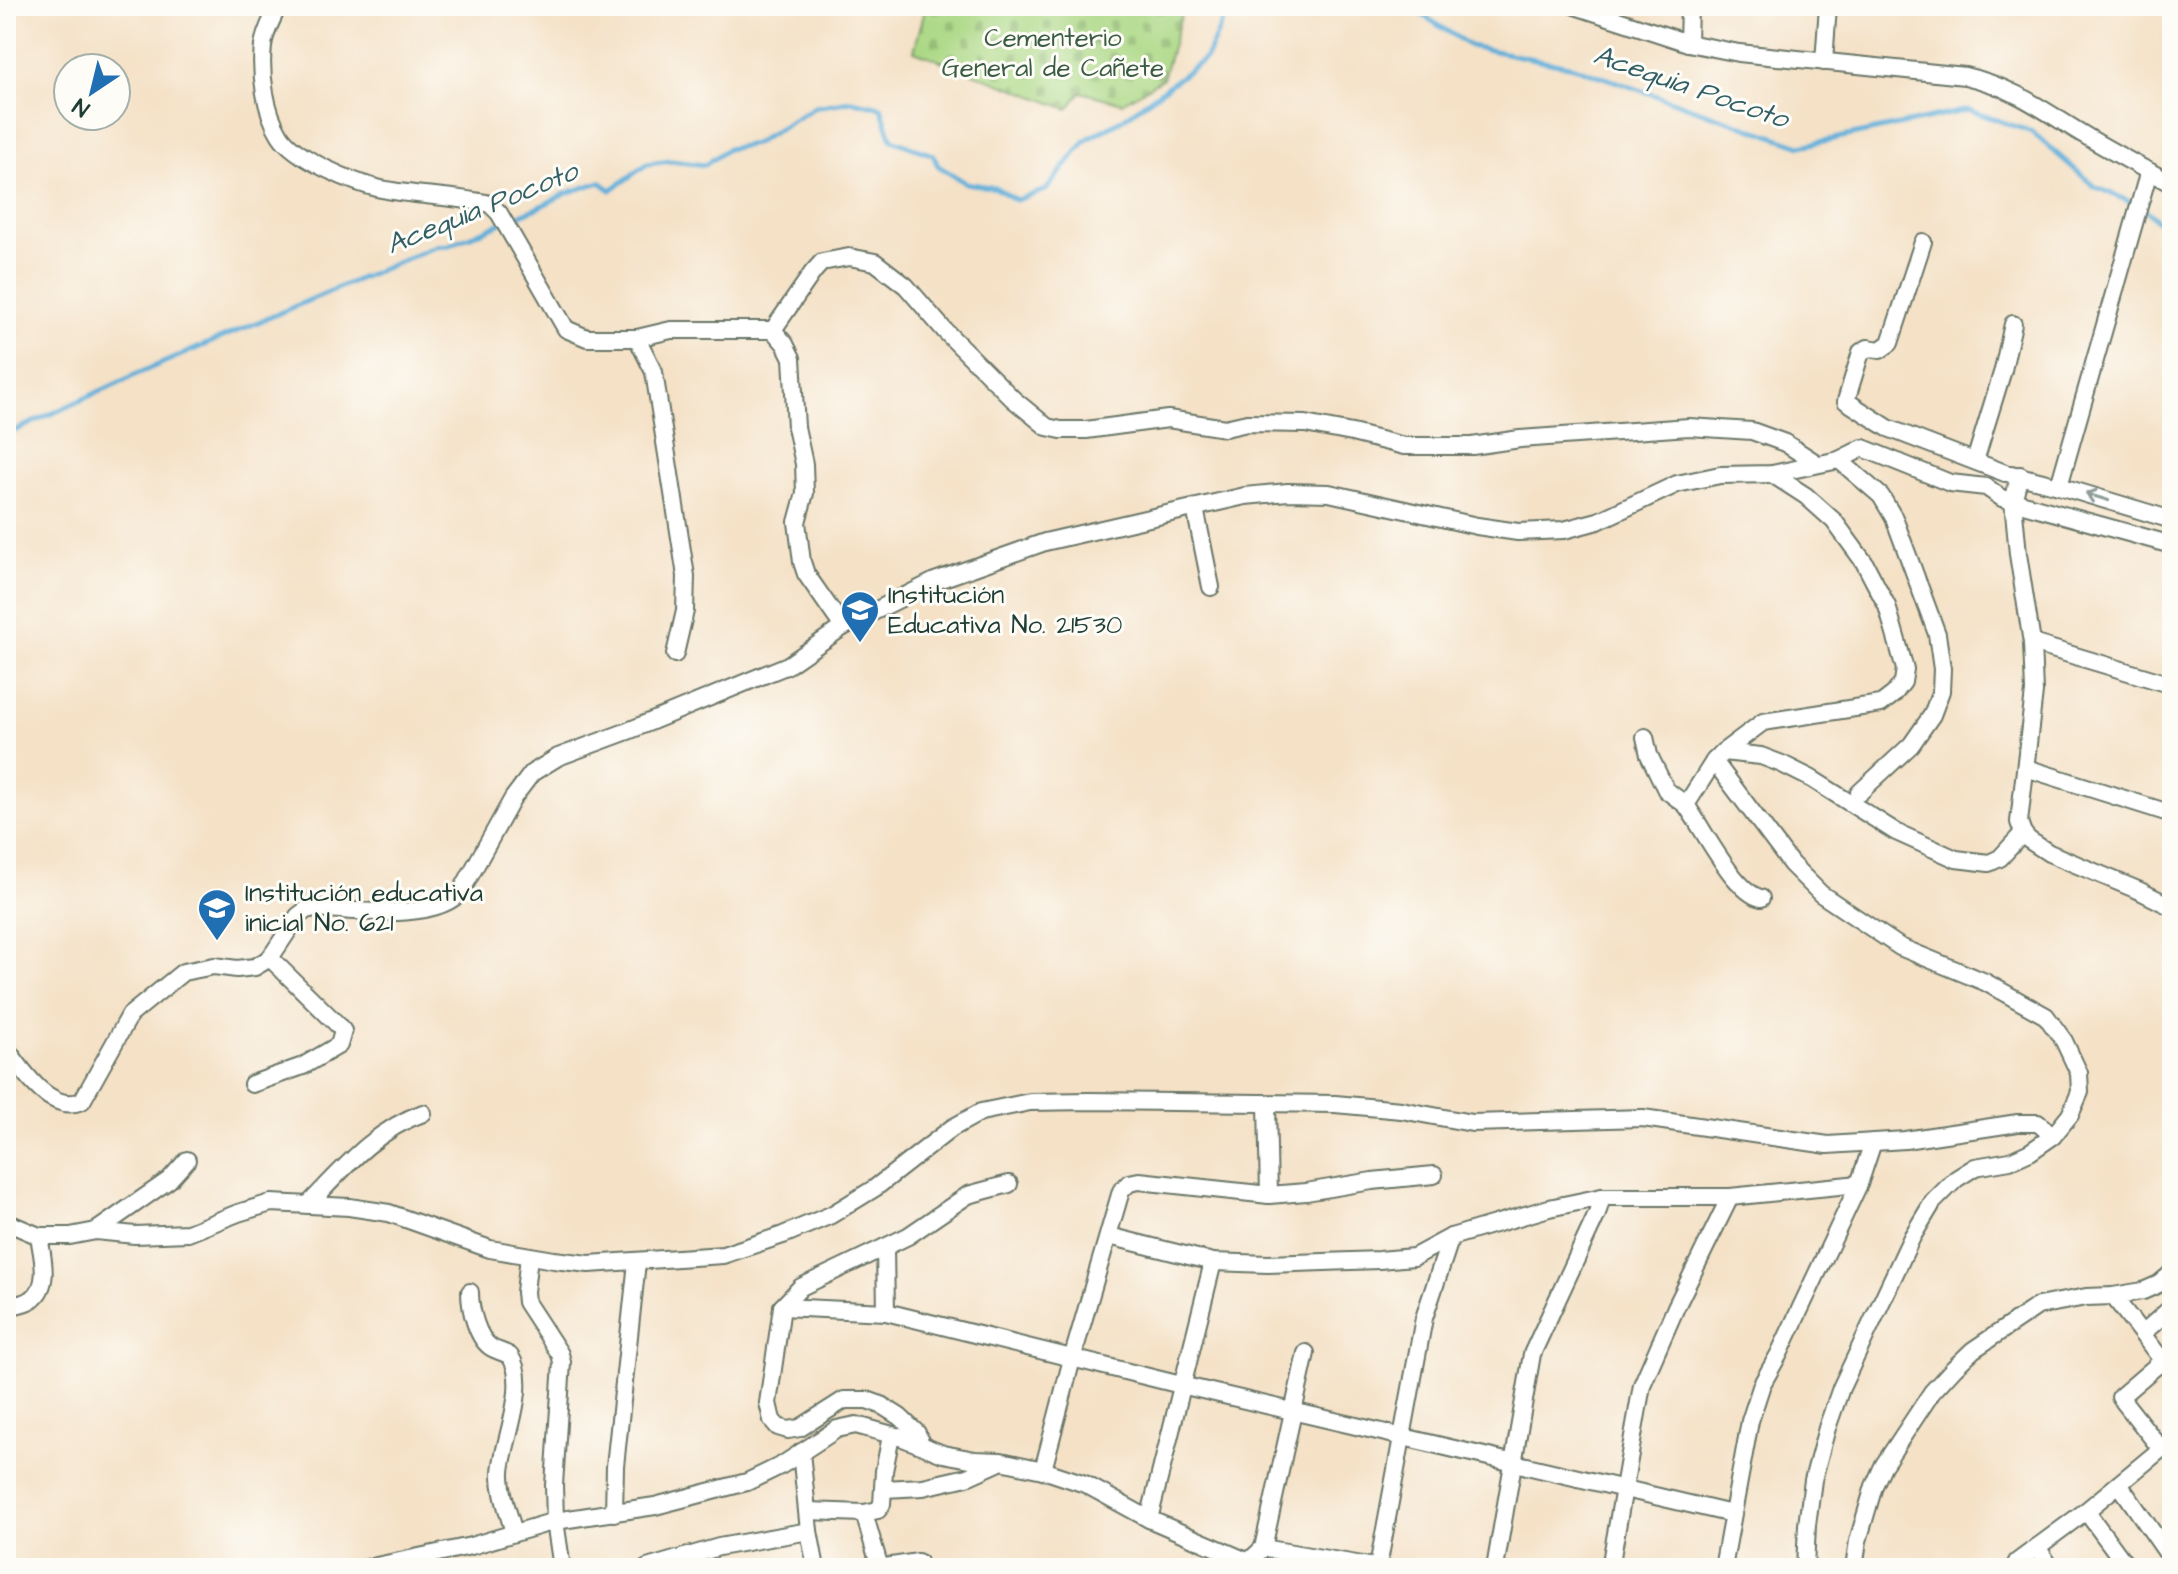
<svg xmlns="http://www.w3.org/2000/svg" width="2178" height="1574" viewBox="0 0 2178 1574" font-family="'Architects Daughter',sans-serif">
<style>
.cemetery{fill:url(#cemetery-stones);stroke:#658a5c;stroke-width:2}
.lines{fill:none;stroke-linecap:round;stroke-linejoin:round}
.stream{stroke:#5faed9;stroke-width:5}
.minor-casing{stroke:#6a7667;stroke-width:20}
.minor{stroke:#fff;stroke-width:16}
.oneway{stroke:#8f9e9a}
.labels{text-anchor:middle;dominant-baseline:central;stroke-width:6;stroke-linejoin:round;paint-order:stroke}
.park-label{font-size:26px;fill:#3b5c44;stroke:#fdfcf7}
.poi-label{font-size:26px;fill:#1f3d34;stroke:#fdfcf7;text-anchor:start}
.water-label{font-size:28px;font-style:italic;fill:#325f66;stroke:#fdfcf7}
</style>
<defs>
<pattern id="cemetery-stones" width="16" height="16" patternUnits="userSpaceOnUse" patternTransform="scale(2)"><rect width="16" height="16" fill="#abd884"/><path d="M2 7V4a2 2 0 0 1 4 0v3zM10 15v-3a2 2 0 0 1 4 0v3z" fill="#93ba73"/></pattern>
</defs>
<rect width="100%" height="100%" fill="#fdfcf7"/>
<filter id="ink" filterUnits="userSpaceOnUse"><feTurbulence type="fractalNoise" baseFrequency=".0125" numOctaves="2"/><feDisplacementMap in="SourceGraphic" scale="16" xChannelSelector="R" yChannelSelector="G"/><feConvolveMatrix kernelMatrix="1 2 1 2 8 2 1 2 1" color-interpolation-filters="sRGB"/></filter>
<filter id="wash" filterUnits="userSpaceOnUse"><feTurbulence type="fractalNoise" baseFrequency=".006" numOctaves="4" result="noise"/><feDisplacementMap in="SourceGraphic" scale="32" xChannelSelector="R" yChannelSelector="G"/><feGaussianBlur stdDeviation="1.8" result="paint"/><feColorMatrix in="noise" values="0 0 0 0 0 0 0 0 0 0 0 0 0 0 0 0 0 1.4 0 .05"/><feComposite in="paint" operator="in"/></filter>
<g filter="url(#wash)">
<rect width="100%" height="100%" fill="#f4e1c6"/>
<path class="cemetery" d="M 926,6 L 1184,6 L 1163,78 L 1122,103 L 1081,92 L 1068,109 L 914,51 Z"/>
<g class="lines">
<g class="stream">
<path d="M 1409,6 L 1470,46 L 1574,67 L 1801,146 L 1968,110 L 2032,132 L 2094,186 L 2144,208 L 2172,235"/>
<path d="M 6,435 L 137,374 L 436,246 L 447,246 L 535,209 L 567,193 L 600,182 L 611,190 L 647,164 L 671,161 L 705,165 L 727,149 L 754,144 L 815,107 L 851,101 L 881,107 L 892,140 L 933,155 L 938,166 L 966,183 L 996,188 L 1016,200 L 1046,190 L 1086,140 L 1123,119 L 1206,58 L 1228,10 L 1240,6"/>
</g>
</g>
</g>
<g filter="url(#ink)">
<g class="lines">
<defs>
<g id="minor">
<path d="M 278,6 C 273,18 264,33 263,46 C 260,74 265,111 280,135 C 295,159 354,183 381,189 C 417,196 454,196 490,204 L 499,213 L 566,329 L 587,338 L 637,338 L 654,372 L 686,576 L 685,611 L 675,654"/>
<path d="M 1575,6 L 1688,43 L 1739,53 L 1965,76 C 2014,87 2044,111 2086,136 C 2114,153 2143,168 2172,184"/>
<path d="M 1688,43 L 1689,6"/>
<path d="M 1824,62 L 1828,6"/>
<path d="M 1923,242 L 1890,343 L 1880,350 L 1868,348 L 1861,352 L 1846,401 L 1888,428 L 2005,473"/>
<path d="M 773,330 L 813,272 L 822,262 L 849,257 L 875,262 L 906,286 L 945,331 L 1013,399 L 1047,427 L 1061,430 L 1086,430 L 1168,419 L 1225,428 L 1247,423 L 1305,424 L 1352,433 L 1404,446 L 1472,446 L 1520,439 L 1689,427 L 1752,431 L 1785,443 L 1816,463"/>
<path d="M 637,338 L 671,330 L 773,330 L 785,344 L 792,358 L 796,427 L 804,464 L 805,493 L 797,522 L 802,562 L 806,574 L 843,627"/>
<path d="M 1839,460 L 1881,496 L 1894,518 L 1937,634 L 1942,669 L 1941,691 L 1932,715 L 1911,745 L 1859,793"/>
<path d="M 1975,461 L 2003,370 L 2013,324"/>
<path d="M 1772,474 L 1806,496 L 1834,521 L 1864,562 L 1887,606 L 1905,669 L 1903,682 L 1894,694 L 1881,704 L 1763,722 L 1723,752 L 1714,761 L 1791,864 L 1821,894 L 1900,947 L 1985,982 L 2046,1016 L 2064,1041 L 2079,1073 L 2080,1092 L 2070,1115 L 2053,1136 L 2030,1152 L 2010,1161 L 1975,1167 L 1956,1179 L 1933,1202 L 1912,1237 L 1841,1388 L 1827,1428 L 1813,1480 L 1807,1525 L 1805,1568"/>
<path d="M 2011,474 L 2059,486 L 2172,520"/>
<path d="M 2020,475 L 2013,501 L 2018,554 L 2032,643 L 2034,692 L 2019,822 L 2023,833 L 2029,840 L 2049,853 L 2140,891 L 2172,907"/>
<path d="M 2059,486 L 2149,171"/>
<path d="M 1195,508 L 1211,587"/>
<path d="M 2032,643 L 2172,685"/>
<path d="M 1645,737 L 1649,755 L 1666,790 L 1686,805"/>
<path d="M 1723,752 L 1761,756 L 1782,764 L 1812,779 L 1896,832 L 1956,859 L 1989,863 L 2000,858 L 2023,833"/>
<path d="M 1714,761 L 1686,805 C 1703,828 1734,892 1761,898"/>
<path d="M 2026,768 L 2172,814"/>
<path d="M 6,1048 C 22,1070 50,1114 82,1101 L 130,1015 L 183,972 L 214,966 L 237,969 L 255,967 L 270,958 L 298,916 L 306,910 L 315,908 C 352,910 437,923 462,890 L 513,798 L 532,773 L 558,757 L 628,731 L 788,665 L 843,627 L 935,581 L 1045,542 L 1245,496 L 1288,492 L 1329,493 L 1477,526 L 1518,532 L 1564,530 L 1598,521 L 1677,484 L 1720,475 L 1772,474 L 1839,460 L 1863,448 L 1950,483 L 1986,487 L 2002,498 L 2172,545"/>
<path d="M 252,1084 L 303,1066 L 339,1045 L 343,1031 L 337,1024 L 270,958"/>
<path d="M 1267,1104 L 1269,1195"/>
<path d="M 308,1205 C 342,1170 375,1130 423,1113"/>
<path d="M 6,1222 L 39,1236 L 70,1236 L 96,1231 L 135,1235 L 188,1233 L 238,1213 L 271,1203 L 349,1207 L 389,1213 L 490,1249 L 554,1260 L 589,1264 L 723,1255 L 783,1235 L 831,1215 L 875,1188 L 952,1128 L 981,1112 L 1030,1102 L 1089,1101 L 1335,1104 L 1401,1110 L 1472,1123 L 1643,1118 L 1828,1145 L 1905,1140 L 2018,1123 L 2038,1123 L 2053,1136"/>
<path d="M 96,1231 L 169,1180 L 187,1160"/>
<path d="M 1109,1236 L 1213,1262 L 1268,1264 L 1379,1260 L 1414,1257 L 1451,1237 L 1549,1208 L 1602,1197 L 1730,1197 L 1859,1184"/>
<path d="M 885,1247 L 886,1312"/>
<path d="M 529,1256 L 525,1292 L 526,1302 L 560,1354 L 562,1362 L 554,1485 L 555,1521 L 562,1568"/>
<path d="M 470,1292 C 470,1309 477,1339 492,1348 C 497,1351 504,1352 510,1356 C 530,1384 503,1441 501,1472 C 500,1492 509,1514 514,1533"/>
<path d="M 2113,1296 L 2172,1373"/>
<path d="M 6,1307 C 14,1305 25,1304 32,1299 C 51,1285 42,1256 39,1236"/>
<path d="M 782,1307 L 886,1312 L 1181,1385 L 1732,1514"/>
<path d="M 2143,1333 L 2172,1307"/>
<path d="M 921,1444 L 917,1433 L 900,1417 L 881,1405 L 867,1400 L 844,1400 L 800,1428 L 788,1430 L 778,1427 L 772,1420 L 768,1403 L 782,1307 L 801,1287 L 908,1236 L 968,1195 L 1009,1184"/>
<path d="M 2161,1449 L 2120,1397 L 2162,1361"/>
<path d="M 801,1452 L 809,1531 L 816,1568"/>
<path d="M 1043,1470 L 1072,1359 L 1121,1191 L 1129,1183 L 1139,1181 L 1269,1195 L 1306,1192 L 1372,1181 L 1434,1175"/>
<path d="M 2119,1484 L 2172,1560"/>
<path d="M 884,1489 L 923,1487 L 967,1477 L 998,1463"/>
<path d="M 808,1511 L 864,1513 L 878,1510 L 882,1504 L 884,1471 L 891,1436"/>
<path d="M 2086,1511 L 2128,1568"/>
<path d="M 614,1513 L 615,1466 L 637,1262"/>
<path d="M 864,1513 L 880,1568"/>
<path d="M 1149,1519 L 1213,1262"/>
<path d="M 2037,1547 L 2051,1568"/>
<path d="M 1263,1548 L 1380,1568"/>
<path d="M 1248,1562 L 1263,1548 L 1306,1353"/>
<path d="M 1378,1567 L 1424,1318 L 1451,1237"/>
<path d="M 367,1568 L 471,1546 L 555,1521 L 655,1506 L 747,1482 L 782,1465 L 837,1429 L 856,1425 L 903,1438 L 943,1454 L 975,1460 L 1001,1461 L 1043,1470 L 1085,1484 L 1149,1519 L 1263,1568"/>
<path d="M 647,1568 L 719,1547 L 809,1531"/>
<path d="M 879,1568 L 918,1562"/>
<path d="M 1495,1568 L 1532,1354 L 1597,1214 L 1602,1197"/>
<path d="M 1610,1568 L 1642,1385 L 1676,1307 L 1730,1197"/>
<path d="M 1723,1568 L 1750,1421 L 1762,1384 L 1779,1354 L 1859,1184 L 1873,1142"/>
<path d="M 1854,1568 L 1858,1541 L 1874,1486 L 1883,1466 L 1932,1392 L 1954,1368 L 1973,1350 L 2038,1306 L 2086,1297 L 2113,1296 L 2143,1291 L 2159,1284 L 2172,1273"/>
<path d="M 2014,1568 L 2017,1562 L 2086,1511 L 2172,1440"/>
</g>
</defs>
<use href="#minor" class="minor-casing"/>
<use href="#minor" class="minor"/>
</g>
<defs><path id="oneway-shaft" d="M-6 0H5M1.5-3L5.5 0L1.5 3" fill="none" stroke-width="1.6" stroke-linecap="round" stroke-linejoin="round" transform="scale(2)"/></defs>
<use class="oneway" href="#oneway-shaft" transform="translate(2097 497) rotate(-163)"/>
</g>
<defs>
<symbol id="school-pin" viewBox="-11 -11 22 30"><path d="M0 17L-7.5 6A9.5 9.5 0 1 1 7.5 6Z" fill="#1f6fb2" stroke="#fdfcf7"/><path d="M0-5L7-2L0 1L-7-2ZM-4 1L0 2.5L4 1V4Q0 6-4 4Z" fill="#fff"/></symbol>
</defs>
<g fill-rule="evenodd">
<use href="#school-pin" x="838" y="588" width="44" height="60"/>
<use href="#school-pin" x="195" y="886" width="44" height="60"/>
</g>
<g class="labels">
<g class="park-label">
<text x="1053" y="38">Cementerio<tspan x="1053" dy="30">General de Cañete</tspan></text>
</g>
<g class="poi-label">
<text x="888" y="595">Institución<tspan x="888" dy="30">Educativa No. 21530</tspan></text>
<text x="245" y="893">Institución educativa<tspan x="245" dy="30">inicial No. 621</tspan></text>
</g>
<g class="water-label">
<text transform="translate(1691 87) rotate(19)">Acequia Pocoto</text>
<text transform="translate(482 208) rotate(-22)">Acequia Pocoto</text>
</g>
</g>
<rect width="2178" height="1574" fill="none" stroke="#fdfcf7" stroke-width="32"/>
<g transform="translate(92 92) rotate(215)"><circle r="38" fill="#fdfcf7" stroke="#a4b0a9" stroke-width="2"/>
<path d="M0-6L14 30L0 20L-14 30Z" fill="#1f6fb2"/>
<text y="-12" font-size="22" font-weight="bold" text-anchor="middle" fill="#1f3d34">N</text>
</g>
</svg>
